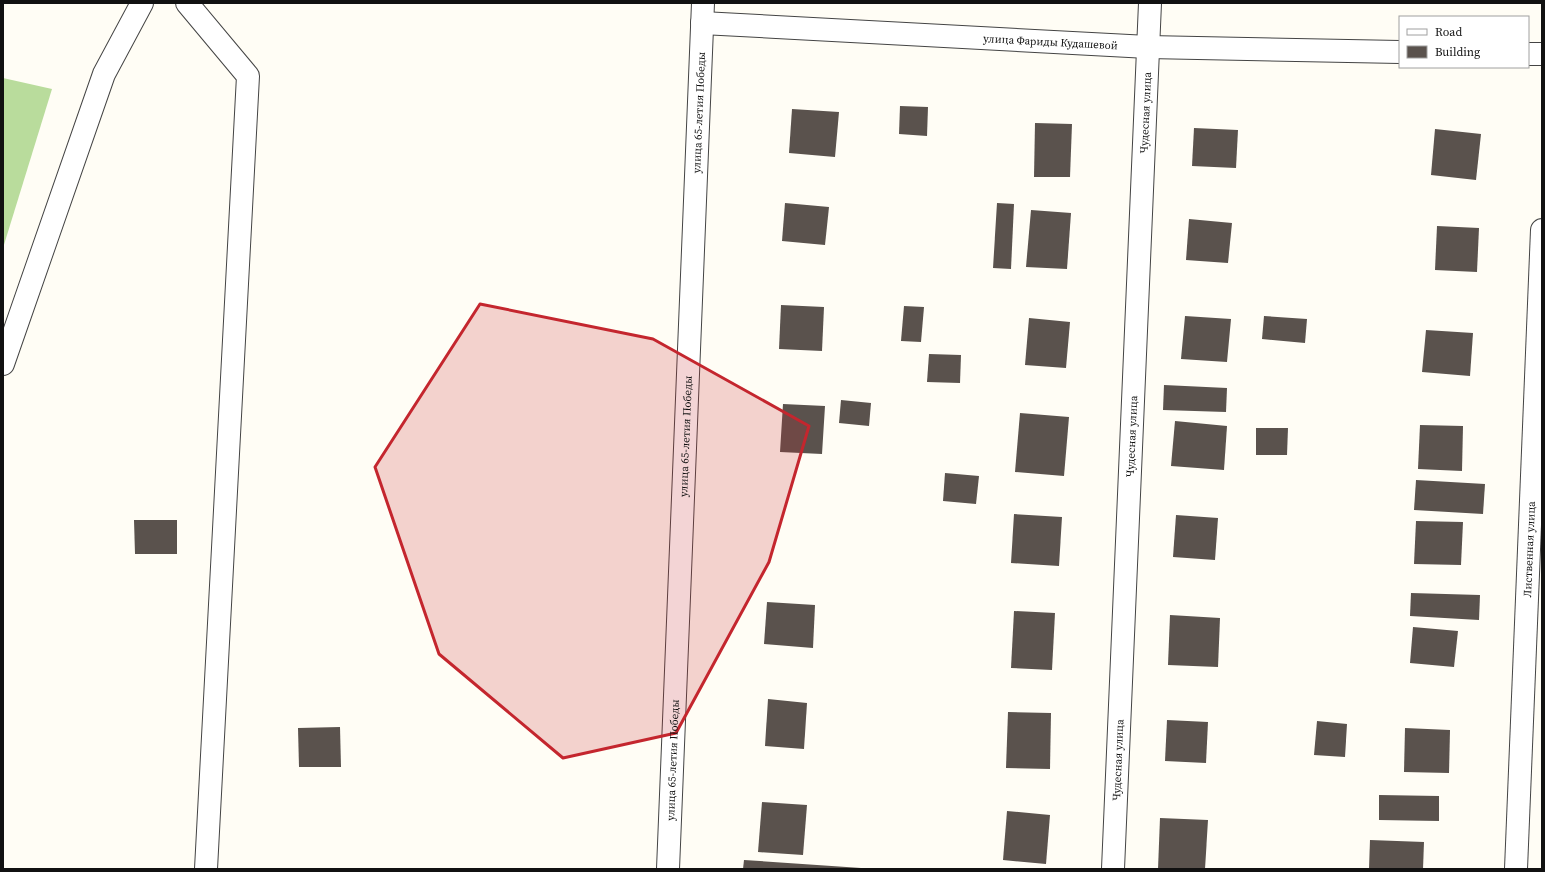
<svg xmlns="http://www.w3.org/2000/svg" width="1545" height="872" viewBox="0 0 1545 872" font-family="'Source Serif 4',serif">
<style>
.forest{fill:#b9dc9c}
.building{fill:#5a524d}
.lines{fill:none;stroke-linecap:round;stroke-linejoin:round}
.street-casing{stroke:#444;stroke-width:24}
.street{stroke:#fff;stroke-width:22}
.marked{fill:#c4262e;fill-opacity:0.2;stroke:#c4262e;stroke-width:3;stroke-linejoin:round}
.labels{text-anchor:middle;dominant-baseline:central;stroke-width:4;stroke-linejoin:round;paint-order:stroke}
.street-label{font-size:11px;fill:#111;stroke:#fff}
</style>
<rect width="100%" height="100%" fill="#fffdf5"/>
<path class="forest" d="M 3,78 L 52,89 L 3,248 Z"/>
<g class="building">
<path d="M 900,106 L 928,107 L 927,136 L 899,134 Z"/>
<path d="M 792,109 L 839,112 L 835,157 L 789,153 Z"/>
<path d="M 1035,123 L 1072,124 L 1070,177 L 1034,177 Z"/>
<path d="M 1194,128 L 1238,130 L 1236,168 L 1192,166 Z"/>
<path d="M 1435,129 L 1481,134 L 1476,180 L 1431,175 Z"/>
<path d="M 785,203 L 829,207 L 825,245 L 782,241 Z"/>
<path d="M 997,203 L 1014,204 L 1011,269 L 993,268 Z"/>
<path d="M 1031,210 L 1071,213 L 1067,269 L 1026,267 Z"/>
<path d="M 1189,219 L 1232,223 L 1228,263 L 1186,260 Z"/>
<path d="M 1437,226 L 1479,228 L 1477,272 L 1435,270 Z"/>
<path d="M 781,305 L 824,307 L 822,351 L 779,349 Z"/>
<path d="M 904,306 L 924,307 L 921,342 L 901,341 Z"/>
<path d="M 1185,316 L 1231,319 L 1227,362 L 1181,359 Z"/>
<path d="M 1264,316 L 1307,319 L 1305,343 L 1262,339 Z"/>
<path d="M 1029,318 L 1070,322 L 1066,368 L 1025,365 Z"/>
<path d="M 1426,330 L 1473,333 L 1470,376 L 1422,372 Z"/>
<path d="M 929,354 L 961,355 L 960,383 L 927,382 Z"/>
<path d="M 1164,385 L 1227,388 L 1226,412 L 1163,410 Z"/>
<path d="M 841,400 L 871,403 L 869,426 L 839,423 Z"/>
<path d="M 783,404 L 825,406 L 822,454 L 780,452 Z"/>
<path d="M 1020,413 L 1069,417 L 1064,476 L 1015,472 Z"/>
<path d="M 1175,421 L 1227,426 L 1224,470 L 1171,466 Z"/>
<path d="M 1420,425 L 1463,426 L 1462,471 L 1418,469 Z"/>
<path d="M 1256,428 L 1288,428 L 1287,455 L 1256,455 Z"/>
<path d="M 945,473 L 979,476 L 976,504 L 943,501 Z"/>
<path d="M 1416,480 L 1485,484 L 1483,514 L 1414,510 Z"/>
<path d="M 1014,514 L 1062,517 L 1059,566 L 1011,563 Z"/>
<path d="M 1176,515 L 1218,518 L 1215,560 L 1173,557 Z"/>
<path d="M 134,520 L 177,520 L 177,554 L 135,554 Z"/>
<path d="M 1416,521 L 1463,522 L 1461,565 L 1414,564 Z"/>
<path d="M 1411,593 L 1480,595 L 1479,620 L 1410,616 Z"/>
<path d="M 767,602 L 815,605 L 813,648 L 764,644 Z"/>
<path d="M 1014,611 L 1055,613 L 1052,670 L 1011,668 Z"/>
<path d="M 1170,615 L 1220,618 L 1218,667 L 1168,665 Z"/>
<path d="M 1413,627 L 1458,631 L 1454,667 L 1410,663 Z"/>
<path d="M 768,699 L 807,703 L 804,749 L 765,746 Z"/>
<path d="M 1008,712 L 1051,713 L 1050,769 L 1006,768 Z"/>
<path d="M 1167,720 L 1208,722 L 1206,763 L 1165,761 Z"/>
<path d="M 1317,721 L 1347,724 L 1345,757 L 1314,755 Z"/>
<path d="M 340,727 L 341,767 L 299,767 L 298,728 Z"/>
<path d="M 1405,728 L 1450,730 L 1449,773 L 1404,772 Z"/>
<path d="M 1379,795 L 1439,796 L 1439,821 L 1379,820 Z"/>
<path d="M 762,802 L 807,805 L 803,855 L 758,852 Z"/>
<path d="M 1007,811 L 1050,815 L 1046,864 L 1003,860 Z"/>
<path d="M 1160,818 L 1208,820 L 1205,869 L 1158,869 Z"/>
<path d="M 1370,840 L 1424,842 L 1423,869 L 1369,869 Z"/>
<path d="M 744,860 L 861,868 L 861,869 L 743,869 Z"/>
</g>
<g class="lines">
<defs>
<g id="street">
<path d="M 187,3 L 248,76 L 206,869"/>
<path id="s1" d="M 702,23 L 1148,47 L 1400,52"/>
<path d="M 1528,54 L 1542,54"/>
<path d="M 3,364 L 104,74 L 142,3"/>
<path id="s2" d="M 668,869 L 703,3"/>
<path id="s3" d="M 1113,869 L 1150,3"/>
<path id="s4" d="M 1516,869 L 1542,230"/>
</g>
</defs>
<use href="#street" class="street-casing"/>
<use href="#street" class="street"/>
</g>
<path class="marked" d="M 480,304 L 653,339 L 809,426 L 769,562 L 676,733 L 563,758 L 439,654 L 375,467 Z"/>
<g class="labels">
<g class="street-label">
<text stroke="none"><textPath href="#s1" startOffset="349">улица Фариды Кудашевой</textPath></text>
<text stroke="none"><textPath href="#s2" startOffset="757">улица 65-летия Победы</textPath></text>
<text stroke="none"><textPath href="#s3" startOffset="757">Чудесная улица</textPath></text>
<text stroke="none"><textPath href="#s2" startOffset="433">улица 65-летия Победы</textPath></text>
<text stroke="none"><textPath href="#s3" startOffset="433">Чудесная улица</textPath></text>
<text stroke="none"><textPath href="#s4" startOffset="320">Лиственная улица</textPath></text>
<text stroke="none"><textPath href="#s2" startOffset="109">улица 65-летия Победы</textPath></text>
<text stroke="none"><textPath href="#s3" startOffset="109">Чудесная улица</textPath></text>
</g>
</g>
<rect width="1545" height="872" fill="none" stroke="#111111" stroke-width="8"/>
<rect x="1399" y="16" width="130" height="52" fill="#ffffff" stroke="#a0a0a0"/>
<rect x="1407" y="29" width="20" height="6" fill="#ffffff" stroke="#a0a0a0"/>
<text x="1435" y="36" font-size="12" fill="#111111">Road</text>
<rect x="1407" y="46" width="20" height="12" fill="#5a524d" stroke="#a0a0a0"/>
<text x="1435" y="56" font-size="12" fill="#111111">Building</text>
</svg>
